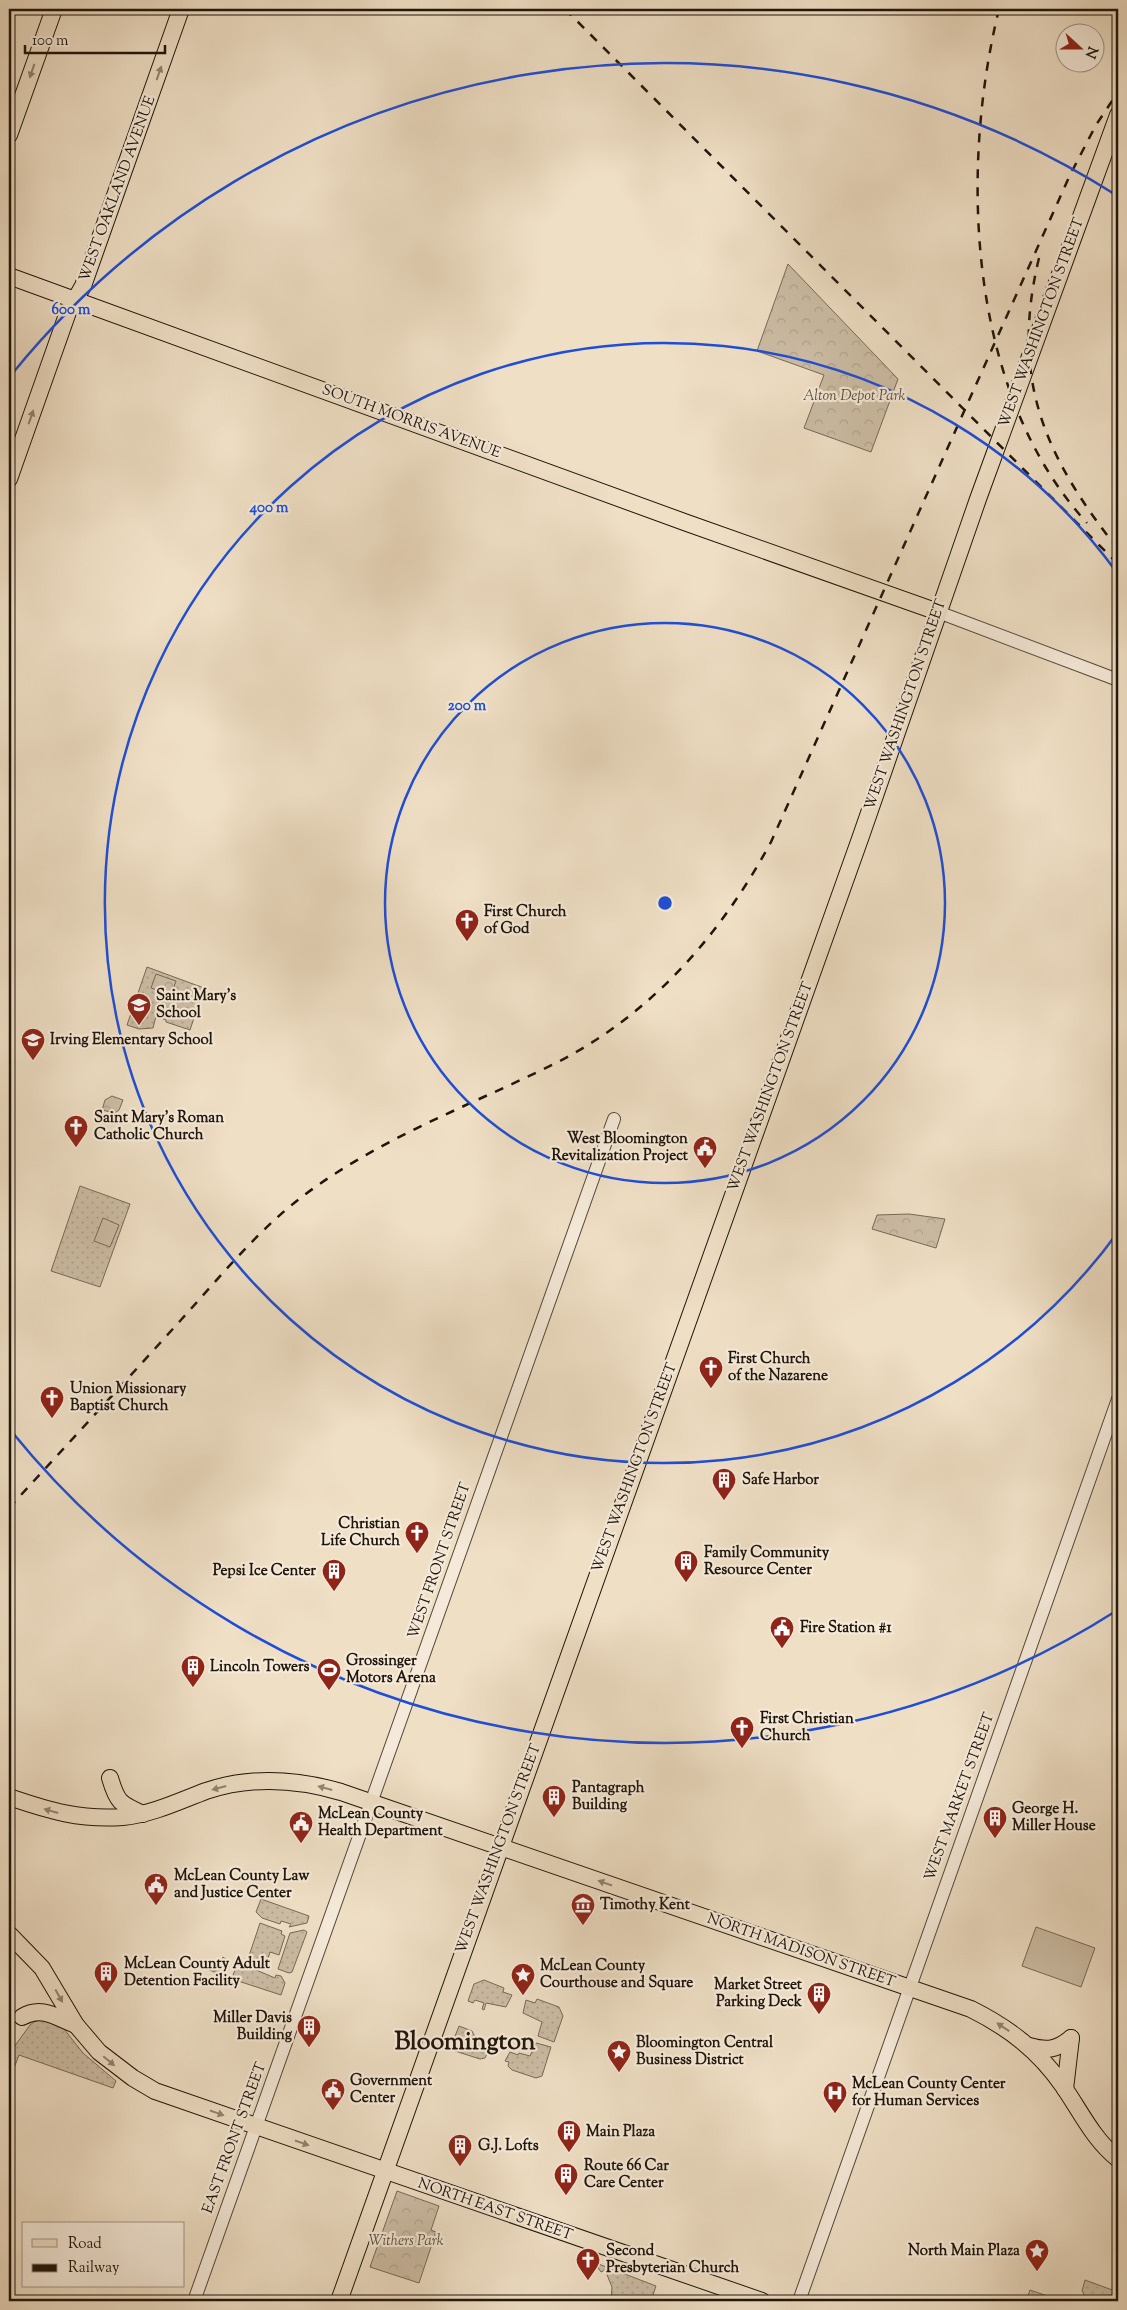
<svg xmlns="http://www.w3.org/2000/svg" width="1127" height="2310" viewBox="0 0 1127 2310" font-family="'Sorts Mill Goudy',serif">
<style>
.grass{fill:url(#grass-dots);stroke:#766958}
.forest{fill:url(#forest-crowns);stroke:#766958}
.garden{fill:#ccbda5;stroke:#766958}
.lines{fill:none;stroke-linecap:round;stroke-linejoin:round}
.minor-casing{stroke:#53483a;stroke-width:14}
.major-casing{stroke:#1f150b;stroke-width:18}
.minor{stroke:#f5ead9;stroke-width:12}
.major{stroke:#efdfc5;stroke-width:16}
.rail{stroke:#1f150b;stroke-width:2.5;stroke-dasharray:9 9;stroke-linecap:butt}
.oneway{fill:#918471}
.ring{fill:none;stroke:#1d4ed8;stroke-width:2.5}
.labels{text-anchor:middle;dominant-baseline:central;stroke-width:4.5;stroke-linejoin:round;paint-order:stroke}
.street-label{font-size:15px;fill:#1f150b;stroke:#f5ead9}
.park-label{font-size:15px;font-style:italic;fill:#5c5041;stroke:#f5ead9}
.poi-label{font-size:15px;font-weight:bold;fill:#1f150b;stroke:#f5ead9;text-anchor:start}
.town-label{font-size:25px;font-weight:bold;fill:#1f150b;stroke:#f5ead9}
.centre{fill:#1d4ed8;stroke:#f5ead9;stroke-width:2.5}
.ring-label{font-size:15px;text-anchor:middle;font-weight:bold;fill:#1d4ed8;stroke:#f5ead9;stroke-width:4.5;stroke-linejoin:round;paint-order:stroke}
</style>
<defs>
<pattern id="grass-dots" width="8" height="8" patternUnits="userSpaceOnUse" patternTransform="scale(1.25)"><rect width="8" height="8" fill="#ccbda5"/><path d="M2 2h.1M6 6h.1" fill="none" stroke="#afa28d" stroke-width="1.8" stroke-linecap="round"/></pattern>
<pattern id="forest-crowns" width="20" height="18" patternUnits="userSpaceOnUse" patternTransform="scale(1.25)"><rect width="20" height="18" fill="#ccbda5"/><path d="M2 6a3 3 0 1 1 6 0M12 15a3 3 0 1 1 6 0" fill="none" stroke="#afa28d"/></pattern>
</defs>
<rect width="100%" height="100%" fill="#efdfc5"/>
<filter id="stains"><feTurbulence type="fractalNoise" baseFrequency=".004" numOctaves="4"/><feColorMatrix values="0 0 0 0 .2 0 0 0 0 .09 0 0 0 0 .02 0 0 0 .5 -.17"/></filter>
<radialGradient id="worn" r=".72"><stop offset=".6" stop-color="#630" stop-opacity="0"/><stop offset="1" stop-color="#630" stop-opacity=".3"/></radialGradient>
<g class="grass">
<path d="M 147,967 L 204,988 L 190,1030 L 166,1022 L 166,1020 L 156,1016 L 153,1028 L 139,1029 L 127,1025 Z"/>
<path d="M 80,1186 L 130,1204 L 100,1287 L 51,1271 Z"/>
<path d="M 261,1899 L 309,1916 L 307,1923 L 289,1927 L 291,1924 L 281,1921 L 280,1924 L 262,1918 L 256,1912 Z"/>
<path d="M 260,1923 L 282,1931 L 281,1934 L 285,1936 L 279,1955 L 270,1952 L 266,1965 L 248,1959 Z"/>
<path d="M 304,1930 L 307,1932 L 292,1972 L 289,1973 L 278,1969 L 290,1933 Z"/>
<path d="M 223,1957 L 229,1962 L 225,1973 L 222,1975 L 189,1962 L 216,1971 Z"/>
<path d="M 242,1964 L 275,1978 L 276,1975 L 281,1976 L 285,1983 L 281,1995 L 235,1980 L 233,1975 L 237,1965 Z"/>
<path d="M 484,1980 L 504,1988 L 503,1992 L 512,1995 L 506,2007 L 486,2003 L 484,2010 L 482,2009 L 484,2003 L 475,2000 L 473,2003 L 468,2001 L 474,1984 Z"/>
<path d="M 537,1999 L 559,2007 L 563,2016 L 554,2042 L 538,2036 L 542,2022 L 523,2013 L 526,2000 L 535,2003 Z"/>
<path d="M 38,2019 L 60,2024 L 83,2053 L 116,2081 L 113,2088 L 19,2055 L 9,2081 L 9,2054 L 30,2025 Z"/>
<path d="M 459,2026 L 472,2031 L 475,2037 L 493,2046 L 491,2056 L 487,2054 L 485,2058 L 480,2059 L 455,2051 L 452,2044 Z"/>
<path d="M 536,2043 L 551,2047 L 542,2076 L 536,2078 L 512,2070 L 508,2066 L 509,2062 L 505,2061 L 510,2052 L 518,2055 L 519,2053 L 530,2056 Z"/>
<path d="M 588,2260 L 656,2286 L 651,2301 L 611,2301 L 612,2287 L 605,2270 L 601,2272 L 596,2265 Z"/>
<path d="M 1085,2280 L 1115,2291 L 1118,2295 L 1085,2296 L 1082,2291 Z"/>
<path d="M 1030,2290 L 1059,2300 L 1026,2301 Z"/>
</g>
<g class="forest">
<path d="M 788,264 L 898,379 L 871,452 L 804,428 L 824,375 L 757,351 Z"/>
<path d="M 156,974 L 176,981 L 171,995 L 151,988 Z"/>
<path d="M 112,1096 L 123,1100 L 119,1110 L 115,1113 L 102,1110 L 105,1100 Z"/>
<path d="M 909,1214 L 945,1219 L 936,1248 L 872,1229 L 877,1215 Z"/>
<path d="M 397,2191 L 439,2206 L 431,2230 L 436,2232 L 419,2283 L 370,2267 Z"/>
</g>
<g class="garden">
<path d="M 103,1218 L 119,1225 L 110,1247 L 94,1241 Z"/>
<path d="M 1036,1927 L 1095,1948 L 1081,1987 L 1022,1966 Z"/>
</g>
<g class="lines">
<defs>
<g id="minor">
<path d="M 938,612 L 1118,680"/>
<path d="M 194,2301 L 614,1119"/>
<path d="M 799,2301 L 1118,1399"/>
</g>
<g id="major">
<path d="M 9,135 L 54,9"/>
<path d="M 9,276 L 687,523 L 938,612"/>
<path d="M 9,479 L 68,312 L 83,286 L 181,9"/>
<path d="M 110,1778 C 117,1802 120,1804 143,1814"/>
<path d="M 9,1797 C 50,1811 80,1820 123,1817 C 153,1814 179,1801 206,1791 C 251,1776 297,1779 341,1792 L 971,2009 C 1009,2028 1039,2051 1063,2086 C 1081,2112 1093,2139 1118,2159"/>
<path d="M 9,1934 L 42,1968 L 76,2025 L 99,2052 L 133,2078 L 155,2091 L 762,2301"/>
<path d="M 22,2017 C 42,2005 57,2018 76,2025"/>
<path d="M 1029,2046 C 1047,2051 1057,2050 1071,2038"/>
<path d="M 1065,2089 L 1071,2038"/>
<path d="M 339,2301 L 861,836 L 978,499 L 1118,115"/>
</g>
</defs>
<use href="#minor" class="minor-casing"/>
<use href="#major" class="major-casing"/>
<use href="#minor" class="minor"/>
<use href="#major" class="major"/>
<g class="rail">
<path d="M 565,9 L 1118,564"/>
<path d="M 999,9 C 959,172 968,393 1087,523"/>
<path d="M 1039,258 C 1010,378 1044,456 1118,549"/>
<path d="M 9,1508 C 66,1446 123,1384 180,1321 C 219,1278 257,1231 303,1196 C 380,1138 469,1106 554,1064 C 651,1015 720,936 771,842 L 1070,175 L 1096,125 L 1118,92"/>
</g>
</g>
<defs><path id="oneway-solid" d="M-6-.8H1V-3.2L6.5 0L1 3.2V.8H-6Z" transform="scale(1.25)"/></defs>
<g class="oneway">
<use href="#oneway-solid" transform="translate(32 71) rotate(109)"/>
<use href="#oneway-solid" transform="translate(159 73) rotate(-71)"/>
<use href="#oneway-solid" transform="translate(31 417) rotate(-71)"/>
<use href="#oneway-solid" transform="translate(219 1788) rotate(165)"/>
<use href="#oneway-solid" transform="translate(325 1788) rotate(-165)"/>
<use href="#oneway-solid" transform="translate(51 1811) rotate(-164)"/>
<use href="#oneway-solid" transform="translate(605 1883) rotate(-161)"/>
<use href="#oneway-solid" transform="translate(59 1996) rotate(61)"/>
<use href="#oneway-solid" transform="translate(1003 2027) rotate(-147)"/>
<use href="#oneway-solid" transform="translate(109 2061) rotate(40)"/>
<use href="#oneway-solid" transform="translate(217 2113) rotate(19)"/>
<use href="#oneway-solid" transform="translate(302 2143) rotate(19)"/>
</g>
<g class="ring">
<circle cx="665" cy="903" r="280"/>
<path d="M1118 1232A560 560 0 1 1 1118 574"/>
<path d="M1116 1611A840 840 0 0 1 12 1432M12 374A840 840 0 0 1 1116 195"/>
</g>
<defs>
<symbol id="church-pin" viewBox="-11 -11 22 30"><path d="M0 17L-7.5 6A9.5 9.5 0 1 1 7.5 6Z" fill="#8f2418" stroke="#f5ead9"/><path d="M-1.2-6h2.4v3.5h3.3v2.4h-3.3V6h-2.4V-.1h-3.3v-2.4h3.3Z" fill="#fff"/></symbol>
<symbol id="school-pin" viewBox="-11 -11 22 30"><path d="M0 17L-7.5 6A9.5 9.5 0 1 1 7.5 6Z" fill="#8f2418" stroke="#f5ead9"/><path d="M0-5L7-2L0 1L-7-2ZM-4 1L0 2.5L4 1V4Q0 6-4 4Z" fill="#fff"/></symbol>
<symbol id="civic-pin" viewBox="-11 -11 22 30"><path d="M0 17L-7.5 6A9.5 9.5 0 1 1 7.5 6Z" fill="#8f2418" stroke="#f5ead9"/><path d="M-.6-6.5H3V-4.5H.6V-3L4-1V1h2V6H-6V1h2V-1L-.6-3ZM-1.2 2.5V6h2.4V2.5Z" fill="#fff"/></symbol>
<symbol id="building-pin" viewBox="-11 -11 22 30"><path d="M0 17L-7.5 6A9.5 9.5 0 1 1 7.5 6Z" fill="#8f2418" stroke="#f5ead9"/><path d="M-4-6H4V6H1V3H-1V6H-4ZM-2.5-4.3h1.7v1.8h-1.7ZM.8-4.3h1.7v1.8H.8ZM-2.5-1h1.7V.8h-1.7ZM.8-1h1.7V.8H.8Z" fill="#fff"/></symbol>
<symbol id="stadium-pin" viewBox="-11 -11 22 30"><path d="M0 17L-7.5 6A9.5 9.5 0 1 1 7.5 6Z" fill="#8f2418" stroke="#f5ead9"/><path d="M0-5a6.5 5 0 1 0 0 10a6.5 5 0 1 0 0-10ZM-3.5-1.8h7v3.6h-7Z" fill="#fff"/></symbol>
<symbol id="museum-pin" viewBox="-11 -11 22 30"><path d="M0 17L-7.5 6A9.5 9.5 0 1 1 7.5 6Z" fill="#8f2418" stroke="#f5ead9"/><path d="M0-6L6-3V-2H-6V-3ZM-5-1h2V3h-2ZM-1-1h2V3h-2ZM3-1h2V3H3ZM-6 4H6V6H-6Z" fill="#fff"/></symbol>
<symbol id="sight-pin" viewBox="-11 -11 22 30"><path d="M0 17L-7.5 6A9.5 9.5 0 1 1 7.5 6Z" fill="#8f2418" stroke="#f5ead9"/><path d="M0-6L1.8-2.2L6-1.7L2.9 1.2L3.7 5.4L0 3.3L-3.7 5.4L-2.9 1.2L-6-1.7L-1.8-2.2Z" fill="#fff"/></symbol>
<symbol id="hospital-pin" viewBox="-11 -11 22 30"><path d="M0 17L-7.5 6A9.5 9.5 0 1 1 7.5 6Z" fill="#8f2418" stroke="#f5ead9"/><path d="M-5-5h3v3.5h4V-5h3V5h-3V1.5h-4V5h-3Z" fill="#fff"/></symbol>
</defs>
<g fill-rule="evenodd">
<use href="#church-pin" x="453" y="907" width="28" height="38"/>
<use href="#school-pin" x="125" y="991" width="28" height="38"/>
<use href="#school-pin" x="19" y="1026" width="28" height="38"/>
<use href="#church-pin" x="62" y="1113" width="28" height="38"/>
<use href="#civic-pin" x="691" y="1134" width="28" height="38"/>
<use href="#church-pin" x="697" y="1354" width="28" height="38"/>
<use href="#church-pin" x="38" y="1384" width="28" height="38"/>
<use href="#building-pin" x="710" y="1466" width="28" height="38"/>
<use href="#church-pin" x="403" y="1519" width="28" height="38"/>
<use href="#building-pin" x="672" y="1548" width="28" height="38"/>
<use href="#building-pin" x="320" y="1557" width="28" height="38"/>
<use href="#civic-pin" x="768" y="1614" width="28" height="38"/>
<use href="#building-pin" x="179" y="1653" width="28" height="38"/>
<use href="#stadium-pin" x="315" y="1656" width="28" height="38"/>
<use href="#church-pin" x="728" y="1714" width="28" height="38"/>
<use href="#building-pin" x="540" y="1783" width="28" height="38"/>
<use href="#building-pin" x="981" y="1804" width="28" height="38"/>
<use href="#civic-pin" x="287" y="1809" width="28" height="38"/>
<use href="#civic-pin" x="142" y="1871" width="28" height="38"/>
<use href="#museum-pin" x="569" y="1891" width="28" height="38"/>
<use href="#building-pin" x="92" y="1959" width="28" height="38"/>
<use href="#sight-pin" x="509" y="1961" width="28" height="38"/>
<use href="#building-pin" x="805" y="1980" width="28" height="38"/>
<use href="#building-pin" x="295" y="2013" width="28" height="38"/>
<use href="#sight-pin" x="605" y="2038" width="28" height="38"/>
<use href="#civic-pin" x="319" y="2076" width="28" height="38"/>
<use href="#hospital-pin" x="821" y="2079" width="28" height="38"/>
<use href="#building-pin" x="555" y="2118" width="28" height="38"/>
<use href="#building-pin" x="446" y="2132" width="28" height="38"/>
<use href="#building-pin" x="552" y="2161" width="28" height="38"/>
<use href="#sight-pin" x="1023" y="2237" width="28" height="38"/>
<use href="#church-pin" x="574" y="2246" width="28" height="38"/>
</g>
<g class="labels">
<g class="street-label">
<text transform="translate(118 189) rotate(-70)">WEST OAKLAND AVENUE</text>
<text transform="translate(1042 323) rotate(-70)">WEST WASHINGTON STREET</text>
<text transform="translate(411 422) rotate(20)">SOUTH MORRIS AVENUE</text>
<text transform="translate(906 705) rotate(-71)">WEST WASHINGTON STREET</text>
<text transform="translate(771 1087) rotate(-70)">WEST WASHINGTON STREET</text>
<text transform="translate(635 1468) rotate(-70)">WEST WASHINGTON STREET</text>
<text transform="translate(440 1561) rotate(-71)">WEST FRONT STREET</text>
<text transform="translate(960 1797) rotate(-70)">WEST MARKET STREET</text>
<text transform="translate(499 1849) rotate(-70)">WEST WASHINGTON STREET</text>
<text transform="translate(801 1951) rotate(19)">NORTH MADISON STREET</text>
<text transform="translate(235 2138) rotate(-70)">EAST FRONT STREET</text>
<text transform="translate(495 2210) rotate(19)">NORTH EAST STREET</text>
</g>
<g class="park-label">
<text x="854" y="396">Alton Depot Park</text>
<text x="406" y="2241">Withers Park</text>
</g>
<g class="poi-label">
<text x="484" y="912">First Church<tspan x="484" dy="17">of God</tspan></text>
<text x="156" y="996">Saint Mary's<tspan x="156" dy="17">School</tspan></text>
<text x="50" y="1040">Irving Elementary School</text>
<text x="94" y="1118">Saint Mary's Roman<tspan x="94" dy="17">Catholic Church</tspan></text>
<text x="688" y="1139" text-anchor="end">West Bloomington<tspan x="688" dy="17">Revitalization Project</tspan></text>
<text x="728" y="1359">First Church<tspan x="728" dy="17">of the Nazarene</tspan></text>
<text x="70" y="1389">Union Missionary<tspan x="70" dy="17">Baptist Church</tspan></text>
<text x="742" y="1480">Safe Harbor</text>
<text x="400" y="1524" text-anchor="end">Christian<tspan x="400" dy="17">Life Church</tspan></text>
<text x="704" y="1553">Family Community<tspan x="704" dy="17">Resource Center</tspan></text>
<text x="316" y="1571" text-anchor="end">Pepsi Ice Center</text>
<text x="800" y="1628">Fire Station #1</text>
<text x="346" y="1661">Grossinger<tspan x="346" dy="17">Motors Arena</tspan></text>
<text x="210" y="1667">Lincoln Towers</text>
<text x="760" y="1719">First Christian<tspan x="760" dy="17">Church</tspan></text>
<text x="572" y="1788">Pantagraph<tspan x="572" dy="17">Building</tspan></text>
<text x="1012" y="1809">George H.<tspan x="1012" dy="17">Miller House</tspan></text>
<text x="318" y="1814">McLean County<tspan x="318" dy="17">Health Department</tspan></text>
<text x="174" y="1876">McLean County Law<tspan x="174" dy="17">and Justice Center</tspan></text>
<text x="600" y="1905">Timothy Kent</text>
<text x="124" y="1964">McLean County Adult<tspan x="124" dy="17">Detention Facility</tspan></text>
<text x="540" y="1966">McLean County<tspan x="540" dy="17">Courthouse and Square</tspan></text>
<text x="802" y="1985" text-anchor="end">Market Street<tspan x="802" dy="17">Parking Deck</tspan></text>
<text x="292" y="2018" text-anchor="end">Miller Davis<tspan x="292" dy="17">Building</tspan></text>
<text x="636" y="2043">Bloomington Central<tspan x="636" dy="17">Business District</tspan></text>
<text x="350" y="2081">Government<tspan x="350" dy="17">Center</tspan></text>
<text x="852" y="2084">McLean County Center<tspan x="852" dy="17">for Human Services</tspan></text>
<text x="586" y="2132">Main Plaza</text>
<text x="478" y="2146">G.J. Lofts</text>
<text x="584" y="2166">Route 66 Car<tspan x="584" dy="17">Care Center</tspan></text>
<text x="606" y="2251">Second<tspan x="606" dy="17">Presbyterian Church</tspan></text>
<text x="1020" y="2251" text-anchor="end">North Main Plaza</text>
</g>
<g class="town-label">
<text x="465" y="2043">Bloomington</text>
</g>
</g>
<circle cx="665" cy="903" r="8" class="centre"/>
<g class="ring-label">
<text x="71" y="314">600 m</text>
<text x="269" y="512">400 m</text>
<text x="467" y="710">200 m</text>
</g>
<rect width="1127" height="2310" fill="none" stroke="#efdfc5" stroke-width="30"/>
<rect x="10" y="10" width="1107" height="2290" fill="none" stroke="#1f150b" stroke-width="2.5"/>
<rect x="15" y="15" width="1097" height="2280" fill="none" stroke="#1f150b"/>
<rect x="22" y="2222" width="162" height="65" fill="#f5ead9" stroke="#9f9587"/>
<rect x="32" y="2239" width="25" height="8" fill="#efdfc5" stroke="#9f9587"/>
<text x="68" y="2248" font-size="15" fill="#1f150b">Road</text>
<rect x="32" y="2264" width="25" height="8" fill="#1f150b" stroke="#9f9587"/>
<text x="68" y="2272" font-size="15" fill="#1f150b">Railway</text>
<g transform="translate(1080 48) rotate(111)"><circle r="24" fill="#f5ead9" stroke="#9f9587"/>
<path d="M0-4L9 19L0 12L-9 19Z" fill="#8f2418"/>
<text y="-8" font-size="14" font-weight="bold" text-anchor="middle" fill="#1f150b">N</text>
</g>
<path d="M25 45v8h140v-8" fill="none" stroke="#1f150b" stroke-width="2.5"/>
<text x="32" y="45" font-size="15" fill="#1f150b" stroke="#f5ead9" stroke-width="4" paint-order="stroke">100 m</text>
<rect width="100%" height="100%" filter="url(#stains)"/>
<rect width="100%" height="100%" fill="url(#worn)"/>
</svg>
